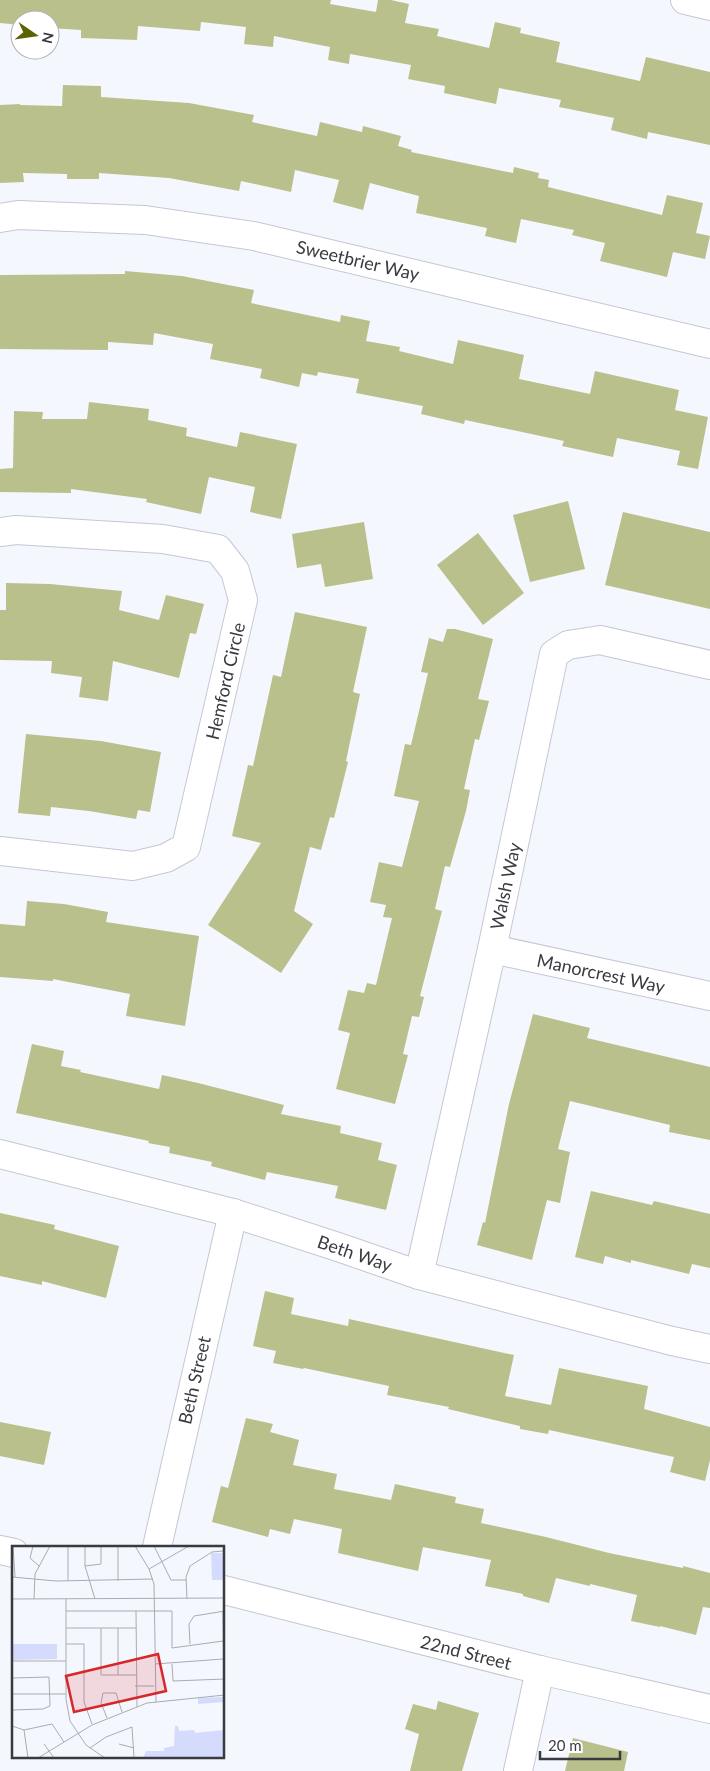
<svg xmlns="http://www.w3.org/2000/svg" width="710" height="1771" viewBox="0 0 710 1771" font-family="Lato,sans-serif">
<style>
.building{fill:#b9c08c}
.lines{fill:none;stroke-linecap:round;stroke-linejoin:round}
.minor-casing{stroke:#c5c7d3;stroke-width:30}
.minor{stroke:#fff;stroke-width:28}
.labels{text-anchor:middle;dominant-baseline:central;stroke-width:4;stroke-linejoin:round;paint-order:stroke}
.street-label{font-size:18px;fill:#3a3b40;stroke:#fff}
.inset-road{fill:none;stroke:#aaacb2;stroke-width:1}
.view{fill:#d62828;fill-opacity:0.15;stroke:#d62828;stroke-width:2.5}
.inset-edge{fill:none;stroke:#3a3b40;stroke-width:2.5}
</style>
<rect width="100%" height="100%" fill="#f5f7fe"/>
<g class="building">
<path d="M 0,0 L 331,0 L 330,4 L 376,12 L 378,0 L 391,0 L 409,4 L 405,23 L 439,29 L 437,36 L 489,48 L 495,22 L 521,28 L 520,33 L 560,42 L 556,62 L 640,81 L 646,57 L 710,72 L 710,145 L 648,132 L 647,139 L 611,130 L 614,118 L 559,107 L 561,100 L 499,88 L 496,104 L 444,93 L 445,86 L 408,79 L 411,65 L 350,54 L 349,64 L 328,60 L 330,47 L 274,36 L 273,47 L 244,44 L 246,27 L 201,22 L 200,31 L 138,26 L 137,40 L 81,38 L 81,30 L 50,28 L 50,20 L 20,20 L 20,25 L 0,23 Z"/>
<path d="M 63,85 L 101,86 L 101,97 L 189,103 L 254,115 L 252,122 L 317,136 L 320,122 L 362,132 L 363,126 L 401,136 L 398,146 L 412,150 L 411,152 L 513,173 L 514,167 L 539,173 L 538,178 L 549,180 L 548,187 L 662,215 L 667,195 L 703,203 L 696,233 L 710,236 L 705,259 L 673,252 L 667,277 L 600,261 L 605,243 L 572,235 L 574,230 L 521,219 L 516,243 L 485,236 L 487,228 L 416,213 L 419,196 L 370,183 L 363,210 L 333,202 L 339,180 L 295,170 L 291,192 L 241,181 L 239,191 L 169,178 L 99,173 L 99,179 L 67,179 L 67,174 L 23,173 L 24,182 L 0,183 L 0,105 L 20,104 L 20,105 L 62,106 Z"/>
<path d="M 125,271 L 182,276 L 254,290 L 251,303 L 340,322 L 341,315 L 370,321 L 366,341 L 400,347 L 399,351 L 453,364 L 458,340 L 524,355 L 519,379 L 590,394 L 595,371 L 679,390 L 675,410 L 708,417 L 698,469 L 677,465 L 680,451 L 617,438 L 613,457 L 562,446 L 564,441 L 465,420 L 464,424 L 421,414 L 423,406 L 356,393 L 359,379 L 318,372 L 317,376 L 302,373 L 299,387 L 260,378 L 262,369 L 210,359 L 213,344 L 154,333 L 153,345 L 108,342 L 108,350 L 0,349 L 0,275 L 125,274 Z"/>
<path d="M 89,402 L 149,409 L 148,420 L 187,428 L 186,436 L 237,447 L 240,432 L 297,444 L 281,519 L 250,512 L 255,487 L 209,477 L 201,514 L 146,502 L 147,499 L 71,489 L 71,493 L 0,492 L 0,469 L 13,468 L 14,411 L 43,412 L 42,419 L 87,419 Z"/>
<path d="M 568,501 L 585,569 L 530,582 L 513,515 Z"/>
<path d="M 623,512 L 710,532 L 710,609 L 605,585 Z"/>
<path d="M 364,522 L 373,579 L 325,587 L 321,564 L 297,568 L 292,534 Z"/>
<path d="M 478,533 L 524,593 L 483,625 L 437,565 Z"/>
<path d="M 6,583 L 50,584 L 122,591 L 119,610 L 159,620 L 166,595 L 204,604 L 196,634 L 190,633 L 179,678 L 113,661 L 108,701 L 79,697 L 82,677 L 51,673 L 52,661 L 0,660 L 0,610 L 6,610 Z"/>
<path d="M 295,612 L 367,627 L 353,692 L 360,694 L 346,761 L 348,762 L 334,818 L 330,817 L 321,850 L 310,847 L 294,911 L 313,924 L 281,973 L 208,925 L 261,843 L 232,836 L 248,765 L 253,766 L 273,675 L 281,677 Z"/>
<path d="M 447,629 L 455,629 L 493,639 L 478,699 L 489,701 L 479,740 L 475,739 L 464,789 L 470,790 L 466,811 L 450,867 L 445,866 L 435,909 L 442,911 L 420,996 L 424,997 L 419,1017 L 412,1016 L 403,1054 L 408,1055 L 395,1104 L 336,1089 L 350,1033 L 338,1030 L 348,990 L 364,993 L 367,983 L 376,985 L 392,918 L 383,917 L 386,905 L 370,902 L 379,862 L 402,867 L 419,801 L 394,796 L 405,744 L 411,745 L 428,673 L 421,672 L 429,638 L 443,642 Z"/>
<path d="M 26,734 L 101,741 L 161,752 L 150,812 L 138,810 L 136,819 L 89,811 L 51,807 L 50,816 L 18,813 Z"/>
<path d="M 27,901 L 64,904 L 108,912 L 106,922 L 199,936 L 185,1026 L 126,1016 L 130,994 L 53,979 L 53,981 L 0,977 L 0,924 L 25,926 Z"/>
<path d="M 533,1014 L 590,1028 L 587,1038 L 710,1067 L 710,1140 L 669,1132 L 670,1125 L 570,1101 L 558,1149 L 570,1152 L 560,1203 L 547,1200 L 532,1260 L 477,1245 L 483,1222 L 485,1223 L 509,1104 Z"/>
<path d="M 32,1044 L 64,1051 L 61,1066 L 81,1070 L 80,1072 L 159,1089 L 162,1075 L 198,1083 L 284,1105 L 281,1114 L 341,1126 L 340,1133 L 382,1143 L 378,1160 L 397,1165 L 386,1210 L 335,1198 L 338,1186 L 267,1172 L 265,1180 L 211,1166 L 212,1162 L 169,1153 L 170,1147 L 148,1143 L 149,1141 L 16,1113 Z"/>
<path d="M 591,1191 L 652,1205 L 654,1201 L 710,1214 L 710,1268 L 692,1264 L 689,1274 L 631,1260 L 631,1263 L 605,1256 L 603,1264 L 575,1257 Z"/>
<path d="M 0,1213 L 55,1225 L 54,1229 L 119,1246 L 106,1298 L 42,1281 L 42,1285 L 0,1276 Z"/>
<path d="M 265,1291 L 294,1298 L 291,1314 L 348,1326 L 349,1319 L 514,1355 L 505,1396 L 551,1405 L 559,1368 L 648,1386 L 644,1409 L 710,1427 L 710,1460 L 705,1481 L 670,1472 L 674,1457 L 549,1430 L 548,1434 L 520,1429 L 520,1426 L 448,1409 L 449,1407 L 387,1395 L 389,1386 L 304,1368 L 303,1369 L 273,1363 L 276,1351 L 253,1346 Z"/>
<path d="M 246,1418 L 273,1424 L 270,1432 L 299,1440 L 293,1465 L 337,1474 L 334,1489 L 391,1500 L 395,1484 L 456,1497 L 455,1503 L 484,1509 L 481,1523 L 546,1537 L 609,1553 L 683,1568 L 683,1566 L 710,1573 L 710,1608 L 703,1607 L 696,1635 L 660,1626 L 660,1627 L 631,1621 L 637,1595 L 590,1584 L 590,1586 L 556,1578 L 549,1603 L 523,1596 L 523,1594 L 485,1586 L 491,1560 L 423,1547 L 418,1571 L 338,1553 L 342,1529 L 294,1519 L 290,1534 L 270,1529 L 268,1537 L 212,1522 L 221,1486 L 228,1488 Z"/>
<path d="M 0,1422 L 51,1432 L 44,1465 L 0,1456 Z"/>
<path d="M 438,1701 L 479,1713 L 462,1771 L 410,1771 L 419,1734 L 405,1729 L 413,1704 L 436,1710 Z"/>
<path d="M 573,1738 L 628,1752 L 624,1771 L 565,1771 Z"/>
</g>
<g class="lines">
<defs>
<g id="minor">
<path d="M 685,0 L 710,6"/>
<path d="M 0,218 L 18,215 L 145,220 L 254,236 L 710,344"/>
<path d="M 0,532 L 16,530 L 163,539 L 218,549 L 235,571 L 243,600 L 186,847 L 166,858 L 133,866 L 0,851"/>
<path d="M 492,949 L 710,996"/>
<path d="M 0,1154 L 233,1213 L 338,1247 L 419,1275 L 672,1341 L 710,1349"/>
<path d="M 419,1275 L 492,949 L 554,654 L 568,645 L 600,640 L 710,665"/>
<path d="M 157,1547 L 233,1213"/>
<path d="M 0,1550 L 14,1553"/>
<path d="M 224,1590 L 540,1670 L 710,1709"/>
<path d="M 518,1771 L 540,1670"/>
</g>
</defs>
<use href="#minor" class="minor-casing"/>
<use href="#minor" class="minor"/>
</g>
<g class="labels">
<g class="street-label">
<text transform="translate(358 260) rotate(13)">Sweetbrier Way</text>
<text transform="translate(225 681) rotate(-77)">Hemford Circle</text>
<text transform="translate(505 886) rotate(-78)">Walsh Way</text>
<text transform="translate(601 973) rotate(12)">Manorcrest Way</text>
<text transform="translate(355 1253) rotate(19)">Beth Way</text>
<text transform="translate(194 1380) rotate(-77)">Beth Street</text>
<text transform="translate(466 1652) rotate(14)">22nd Street</text>
</g>
</g>
<g transform="translate(12 1546)">
<rect width="212" height="212" fill="#f5f7fe"/>
<path d="M 199,7 L 212,7 L 212,34 L 200,34 ZM 0,98 L 45,98 L 45,113 L 0,114 ZM 212,151 L 212,156 L 186,158 L 186,152 ZM 163,180 L 166,180 L 167,185 L 182,184 L 183,187 L 212,184 L 212,212 L 131,212 L 134,205 L 152,205 L 152,202 L 162,200 Z" fill="#d5dbfd"/>
<path class="inset-road" d="M 1,0 L 3,31M 21,0 L 18,12 L 27,20M 56,0 L 56,35M 73,0 L 73,20 L 83,53M 106,0 L 106,35M 123,0 L 137,23 L 142,38 L 144,156M 142,0 L 159,34 L 174,34M 73,20 L 89,18 L 89,0M 137,23 L 177,0M 0,31 L 44,35 L 141,33M 0,53 L 213,52M 22,53 L 23,28 L 38,0M 54,53 L 54,153 L 58,175 L 74,199 L 93,212M 175,53 L 174,31 L 178,20 L 200,6 L 211,5 L 212,0M 54,65 L 160,65 L 160,102 L 211,95M 124,65 L 125,161M 211,65 L 212,133M 54,82 L 124,82M 89,82 L 89,129 L 124,129M 54,98 L 72,98 L 72,156 L 80,178M 178,98 L 177,78 L 182,70 L 213,65M 0,115 L 54,115M 143,118 L 211,113M 160,118 L 161,135 L 213,133M 106,129 L 106,82M 0,132 L 37,131 L 38,160 L 31,163 L 0,164M 123,140 L 142,140M 0,148 L 54,148M 95,172 L 89,157 L 91,147 L 104,147 L 110,166M 0,180 L 12,184 L 40,178 L 52,196M 12,184 L 16,212M 32,198 L 42,212M 107,198 L 122,202M 78,202 L 94,191 L 120,181 L 122,212M 26,212 L 80,179 L 135,157 L 213,149"/>
<path class="view" d="M 146,108 L 154,145 L 62,166 L 54,130 Z"/>
<rect width="212" height="212" class="inset-edge"/>
</g>
<g transform="translate(35 35) rotate(103)"><circle r="24" fill="#ffffff" stroke="#b0b1b3"/>
<path d="M0-4L9 19L0 12L-9 19Z" fill="#5d6300"/>
<text y="-8" font-size="14" font-weight="bold" text-anchor="middle" fill="#3a3b40">N</text>
</g>
<path d="M540 1751v8h80v-8" fill="none" stroke="#3a3b40" stroke-width="2.5"/>
<text x="548" y="1751" font-size="15" fill="#3a3b40" stroke="#ffffff" stroke-width="4" paint-order="stroke">20 m</text>
</svg>
